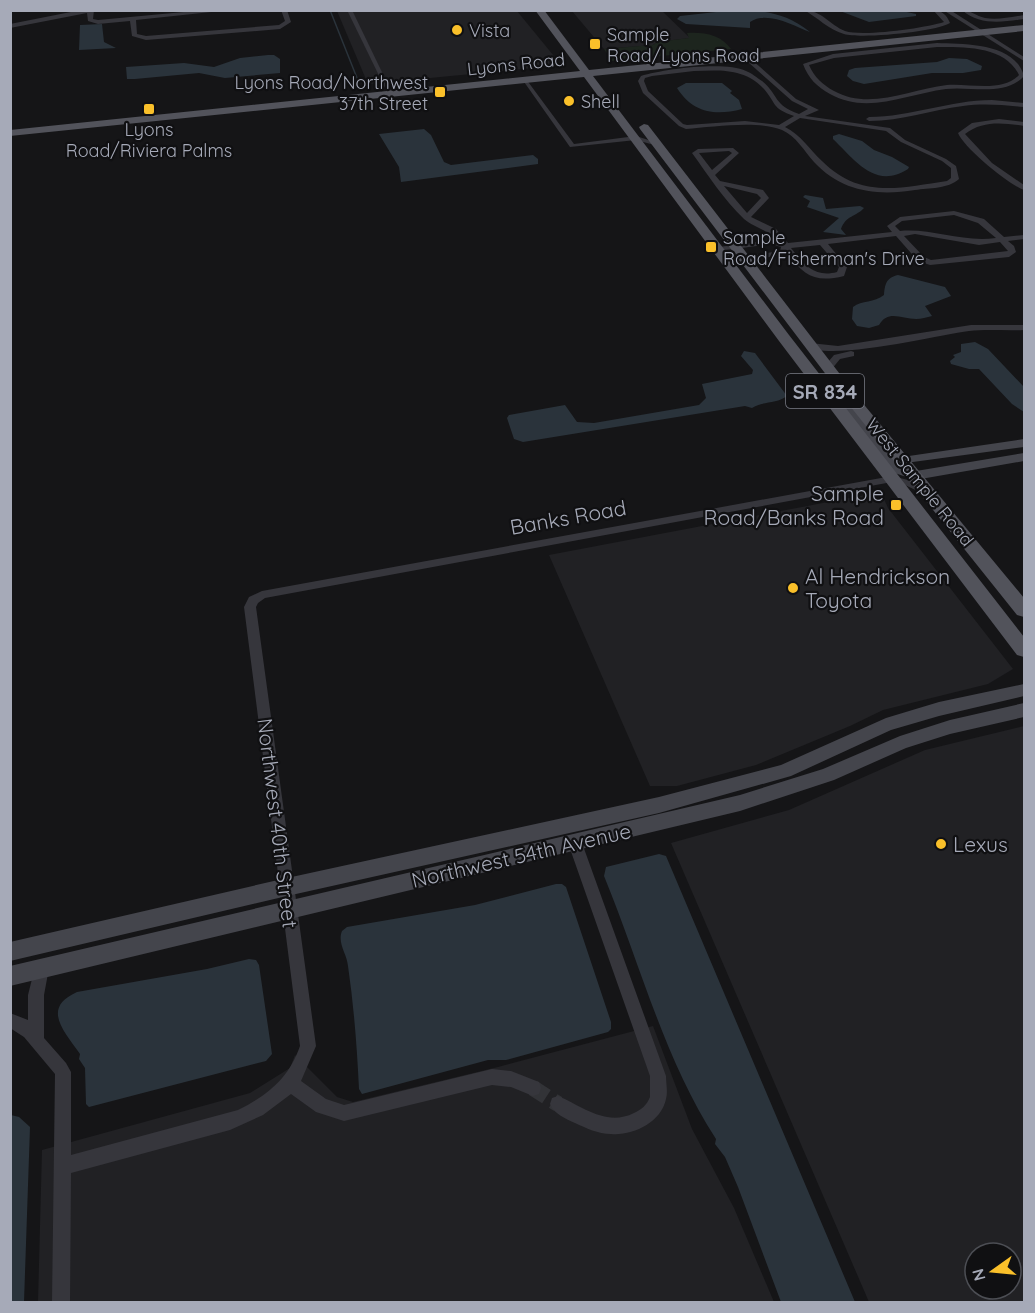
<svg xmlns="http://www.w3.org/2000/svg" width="1035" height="1313" viewBox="0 0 1035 1313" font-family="Quicksand,sans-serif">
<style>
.built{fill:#212124;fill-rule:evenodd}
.green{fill:#1d251e}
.water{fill:#2a333b}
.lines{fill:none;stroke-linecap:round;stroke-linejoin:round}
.stream{stroke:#2a333b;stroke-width:1.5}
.street-tunnel{stroke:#323337;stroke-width:16;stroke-dasharray:16 8;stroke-linecap:butt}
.street{fill:#36363c;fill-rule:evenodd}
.secondary{fill:#44454c;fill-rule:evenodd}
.primary{fill:#52535b;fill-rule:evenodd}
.poi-dot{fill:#fac02a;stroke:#101012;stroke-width:2}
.labels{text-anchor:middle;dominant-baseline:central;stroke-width:4.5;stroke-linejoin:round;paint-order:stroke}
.far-poi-label{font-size:18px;fill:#a6aab8;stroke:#101012;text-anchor:start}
.far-street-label{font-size:18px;fill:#a6aab8;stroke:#101012}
.shield{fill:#101012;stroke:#797c86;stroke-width:1.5}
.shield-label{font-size:20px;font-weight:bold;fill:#a6aab8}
.poi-label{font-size:21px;fill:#a6aab8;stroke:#101012;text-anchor:start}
.street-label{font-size:21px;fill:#a6aab8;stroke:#101012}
</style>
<rect width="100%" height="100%" fill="#151517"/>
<g class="built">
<path d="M 337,11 L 517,11 L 558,61 L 545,67 L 368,84 Z"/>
<path d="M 572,11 L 662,11 L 690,38 L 657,42 L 653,45 L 604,49 Z"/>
<path d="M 881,492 L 888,508 L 1013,669 L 988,684 L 883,710 L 850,726 L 756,765 L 677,786 L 650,786 L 549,555 Z"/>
<path d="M 1024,726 L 1024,1302 L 869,1302 L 671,843 L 789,810 L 925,750 ZM 975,1253 L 1011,1253 L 1011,1289 L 975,1289 Z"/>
<path d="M 653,1026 L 692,1129 L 734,1208 L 774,1302 L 38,1302 L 42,1150 L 250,1093 L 290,1068 L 295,1055 L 337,1097 L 353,1102 L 498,1067 Z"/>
</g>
<path class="green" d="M 687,33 C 705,32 721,35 731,49 L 612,61 L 604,49 L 653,45 L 657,42 L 689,38 Z"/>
<g class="water">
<path d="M 734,10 C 765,10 786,13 810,32 C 794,26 767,10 750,22 L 750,28 L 686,24 L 677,19 L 680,16 Z"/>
<path d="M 869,10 L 902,11 L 916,14 L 916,16 L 869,22 L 840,11 Z"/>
<path d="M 102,24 L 104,42 L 116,48 L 79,50 L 80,25 Z"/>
<path d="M 268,55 L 274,55 L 280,59 L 280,73 L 225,78 L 199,73 L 135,79 L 127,79 L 126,67 L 184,63 L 214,67 L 240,58 Z"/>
<path d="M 949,58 L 967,59 L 982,66 L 981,70 L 963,73 L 932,73 L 864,84 L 853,81 L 847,76 L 849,70 L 855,68 L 937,62 Z"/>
<path d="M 686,83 L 722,83 L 732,91 L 730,93 L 739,100 L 742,109 C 715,116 693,113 677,88 Z"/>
<path d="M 424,129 L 431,135 L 444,162 L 451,165 L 533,155 L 538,159 L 538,164 L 401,182 L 399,167 L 379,134 Z"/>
<path d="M 839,134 L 862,141 L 874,150 L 892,157 L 909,167 L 908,169 C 875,190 855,160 833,139 L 833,136 Z"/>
<path d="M 805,195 L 823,198 L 826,209 L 860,206 L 864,208 C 856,217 846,215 841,229 L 846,235 L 823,232 L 839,218 L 807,207 L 810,201 L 803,197 Z"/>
<path d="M 898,275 L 945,287 L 951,296 L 925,306 L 932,316 C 927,317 921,319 916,319 C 902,319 888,309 879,325 L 869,328 L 857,326 L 852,319 L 853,307 C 862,300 874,303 884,295 C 885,284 886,278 898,275 Z"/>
<path d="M 975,342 L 988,349 L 1024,387 L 1024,412 L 1012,404 L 979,369 L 969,369 L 951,364 L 950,361 L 955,357 L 953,355 L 961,352 L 961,344 Z"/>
<path d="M 744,351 L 755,353 L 787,396 C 777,404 762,401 752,408 L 745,406 L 523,442 L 514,439 L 507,418 L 509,415 L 565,405 L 577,422 L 594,423 L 699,405 L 706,398 L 702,384 L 752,374 L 753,370 L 741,356 Z"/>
<path d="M 659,854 L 666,856 L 855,1302 L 781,1302 L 738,1187 L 725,1157 L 715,1144 L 716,1139 C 664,1059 640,963 604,876 L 606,867 Z"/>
<path d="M 556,884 L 562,884 L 566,887 L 611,1022 L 611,1029 L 608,1032 L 506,1060 L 488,1060 L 362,1094 L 359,1089 C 357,1048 354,1007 348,966 C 347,954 337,943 342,931 L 347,927 L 475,905 Z"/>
<path d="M 249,959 L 256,960 L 259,965 L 272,1054 L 266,1061 L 89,1107 L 86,1104 L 85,1068 L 79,1059 L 80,1054 C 64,1031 41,1008 77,992 L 207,969 Z"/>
<path d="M 11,1115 L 19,1117 L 30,1127 L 24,1302 L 11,1302 Z"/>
</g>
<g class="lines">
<path class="stream" d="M 330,10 L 359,83"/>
<path class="street-tunnel" d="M 533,1088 L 558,1104"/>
<g class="street">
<path d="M 81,10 L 94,10 L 93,19 L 98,20 L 205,10 L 230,10 L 136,20 L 137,34 L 146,36 L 279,25 L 285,21 L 281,10 L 287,10 L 291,22 L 280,29 L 146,40 L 132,36 L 130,21 L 98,24 L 88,21 L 87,13 L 10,28 L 10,24 Z"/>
<path d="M 347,10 L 352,10 L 393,95 L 388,94 Z"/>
<path d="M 804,10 C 821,10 830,25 845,31 C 863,37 925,28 944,22 L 933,10 C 941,10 947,15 950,23 C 935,32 861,39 844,34 C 829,30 817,17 804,10 Z"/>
<path d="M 943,10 L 950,10 L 1024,57 L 1024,61 Z"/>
<path d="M 962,10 C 970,10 976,16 985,18 C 998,20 1011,17 1024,15 L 1024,19 C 1003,22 980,26 962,10 Z"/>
<path d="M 937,43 C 965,44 1015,43 1024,76 C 1005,97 971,86 946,89 C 907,94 867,115 830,94 C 817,87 808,78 803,64 L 833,54 ZM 937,47 C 965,47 1005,46 1019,75 C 1002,93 969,83 947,85 C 910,89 870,111 834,91 C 823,85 814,77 809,65 L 834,58 Z"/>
<path d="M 739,52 L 743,52 L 796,99 L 819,110 L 805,116 L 890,128 L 905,140 L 946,159 L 956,166 L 959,179 C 948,189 929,188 915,190 C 877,196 842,192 814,162 C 804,151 796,136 782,130 C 759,120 712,127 686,129 L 679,126 L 643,93 L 638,81 L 641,76 C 664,69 725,61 746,71 C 752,73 757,78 762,81 C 779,95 773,105 799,114 L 808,109 L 792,101 L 739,54 ZM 694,71 C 720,70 745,68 764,89 C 777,104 771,108 794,116 L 779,125 L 745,121 L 687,125 L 683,124 L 648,91 L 644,81 L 645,78 L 652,76 ZM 800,118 L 886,131 L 901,142 L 942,161 L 951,168 L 951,178 L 947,181 C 899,188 860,199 822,161 C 809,149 801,135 785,127 Z"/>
<path d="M 522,79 L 526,79 L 574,144 L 636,136 L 661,144 L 658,146 L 636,140 L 570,147 Z"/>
<path d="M 992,100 L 1024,103 L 1024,107 C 1004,105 983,103 963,106 C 931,110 902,121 869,121 L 866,119 L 869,117 C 911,117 950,100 992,100 Z"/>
<path d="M 999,119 L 1024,122 L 1024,126 C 1004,123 983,120 965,134 L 992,163 L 1024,185 L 1024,190 C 1009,185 964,148 958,133 L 972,123 Z"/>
<path d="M 733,148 L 739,153 L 715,175 L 720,181 L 763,190 L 769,198 L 751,217 L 776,229 L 788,243 L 892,232 L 887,226 L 900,217 L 954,211 L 984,219 L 1004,237 L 1024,235 L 1024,239 L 1008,241 L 1014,246 L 1016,252 L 1009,257 L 930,265 L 918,261 L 896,236 L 828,244 L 847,267 L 844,276 C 815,283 804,276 787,253 L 783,255 L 725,263 L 724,261 L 728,259 L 780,251 L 781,247 L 772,244 L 719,251 L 715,249 L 719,247 L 772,240 L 779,242 C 766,228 756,229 744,219 C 724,200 708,175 692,153 L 698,149 ZM 729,151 L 732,153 L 712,170 L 699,153 ZM 724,186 L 757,194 L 761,198 L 747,213 ZM 954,215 L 978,223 L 996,238 C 963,243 932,228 900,231 L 895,226 L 902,221 ZM 915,234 L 979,245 L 1000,242 L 1008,251 L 931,260 L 924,257 L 904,236 ZM 820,245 L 839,267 L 837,272 C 815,278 804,265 791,248 Z"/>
<path d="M 971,325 L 1024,325 L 1024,330 C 1006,331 987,329 969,331 C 937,335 829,362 806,346 L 810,343 L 838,346 Z"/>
<path d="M 851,351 L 854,352 L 854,356 L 840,359 L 831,370 L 825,370 L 823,368 L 834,355 Z"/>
<path d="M 892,476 L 912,481 L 931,492 L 926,495 L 905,485 L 892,482 L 265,598 L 258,603 L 256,607 L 316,1046 L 301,1081 L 326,1099 L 344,1105 L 492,1069 L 511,1071 L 539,1082 L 541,1088 L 539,1094 L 533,1096 L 511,1087 L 492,1085 L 344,1121 L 316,1112 L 291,1094 L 263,1115 L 230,1130 L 71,1173 L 70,1302 L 52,1302 L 55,1074 L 24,1037 L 10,1028 L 10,1013 L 28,1020 L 28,995 L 36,963 L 41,961 L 46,963 L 49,968 L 44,995 L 44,1038 L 66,1063 L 71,1072 L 71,1155 L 238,1110 C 268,1095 289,1078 300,1046 L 244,607 L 249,597 L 262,591 Z"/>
<path d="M 575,837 L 580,839 L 582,843 L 666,1076 C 666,1083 668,1092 666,1099 C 661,1123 632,1136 611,1134 C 598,1134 586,1128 575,1123 C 566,1119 554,1114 550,1104 L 552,1098 L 558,1096 C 582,1106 606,1127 634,1113 C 641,1110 647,1105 650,1097 L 650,1076 L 568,843 L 570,839 Z"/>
</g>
<g class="secondary">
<path d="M 828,391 L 853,407 L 895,461 L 902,457 L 1024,439 L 1024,447 L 898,464 L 916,471 L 1024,453 L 1024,461 L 915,480 L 889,471 L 843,413 L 823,398 L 822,395 Z"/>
<path d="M 1024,684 L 1024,696 L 939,716 L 891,730 L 791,776 L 659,813 L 287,896 L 10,961 L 10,942 L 287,878 L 659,797 L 781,765 L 886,718 L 939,702 Z"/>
<path d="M 1024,703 L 1024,717 L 950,734 L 906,748 L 834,780 L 740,811 L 10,986 L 10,966 L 740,795 L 823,769 L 900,736 L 950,720 Z"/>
</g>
<g class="primary">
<path d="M 535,10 L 544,10 L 589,70 L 1024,25 L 1024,31 L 593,76 L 789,335 L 1024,637 L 1024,657 L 1017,655 L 779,341 L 584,77 L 10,136 L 10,130 L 580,71 Z"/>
<path d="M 644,124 L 648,125 L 856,395 L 1024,598 L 1024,617 L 1017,615 L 846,401 L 640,129 L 639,127 Z"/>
</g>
</g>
<g class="poi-dot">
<circle cx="457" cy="30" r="6"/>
<rect x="589" y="38" width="12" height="12" rx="3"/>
<rect x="434" y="86" width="12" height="12" rx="3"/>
<circle cx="569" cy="101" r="6"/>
<rect x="143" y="103" width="12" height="12" rx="3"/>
<rect x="705" y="241" width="12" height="12" rx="3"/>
<rect x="890" y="499" width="12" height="12" rx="3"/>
<circle cx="793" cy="588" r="6"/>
<circle cx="941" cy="844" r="6"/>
</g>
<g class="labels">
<g class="far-poi-label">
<text x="469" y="30">Vista</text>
<text x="607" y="34">Sample<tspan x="607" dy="21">Road/Lyons Road</tspan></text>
<text x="428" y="82" text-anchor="end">Lyons Road/Northwest<tspan x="428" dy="21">37th Street</tspan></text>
<text x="581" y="101">Shell</text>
<text x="149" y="129" text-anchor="middle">Lyons<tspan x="149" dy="21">Road/Riviera Palms</tspan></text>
<text x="723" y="237">Sample<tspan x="723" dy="21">Road/Fisherman's Drive</tspan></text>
</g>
<g class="far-street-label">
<text transform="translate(516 64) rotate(-6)">Lyons Road</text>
<text transform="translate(920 482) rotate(51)">West Sample Road</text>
</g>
<rect class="shield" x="786" y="374" width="78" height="34" rx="4.5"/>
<g class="shield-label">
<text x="825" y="391">SR 834</text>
</g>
<g class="poi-label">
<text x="884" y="493" text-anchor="end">Sample<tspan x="884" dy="24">Road/Banks Road</tspan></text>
<text x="805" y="576">Al Hendrickson<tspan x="805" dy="24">Toyota</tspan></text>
<text x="953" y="844">Lexus</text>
</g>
<g class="street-label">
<text transform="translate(568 517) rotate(-10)">Banks Road</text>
<text transform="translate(278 823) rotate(83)">Northwest 40th Street</text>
<text transform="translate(521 855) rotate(-13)">Northwest 54th Avenue</text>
</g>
</g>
<rect width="1035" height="1313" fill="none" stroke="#a6aab8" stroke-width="24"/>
<g transform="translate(993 1271) rotate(255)"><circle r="28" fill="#101012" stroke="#4c4e54" stroke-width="1.5"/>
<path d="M0-4.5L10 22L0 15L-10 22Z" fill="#fac02a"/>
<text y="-9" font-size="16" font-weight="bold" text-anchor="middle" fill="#a6aab8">N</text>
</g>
</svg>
